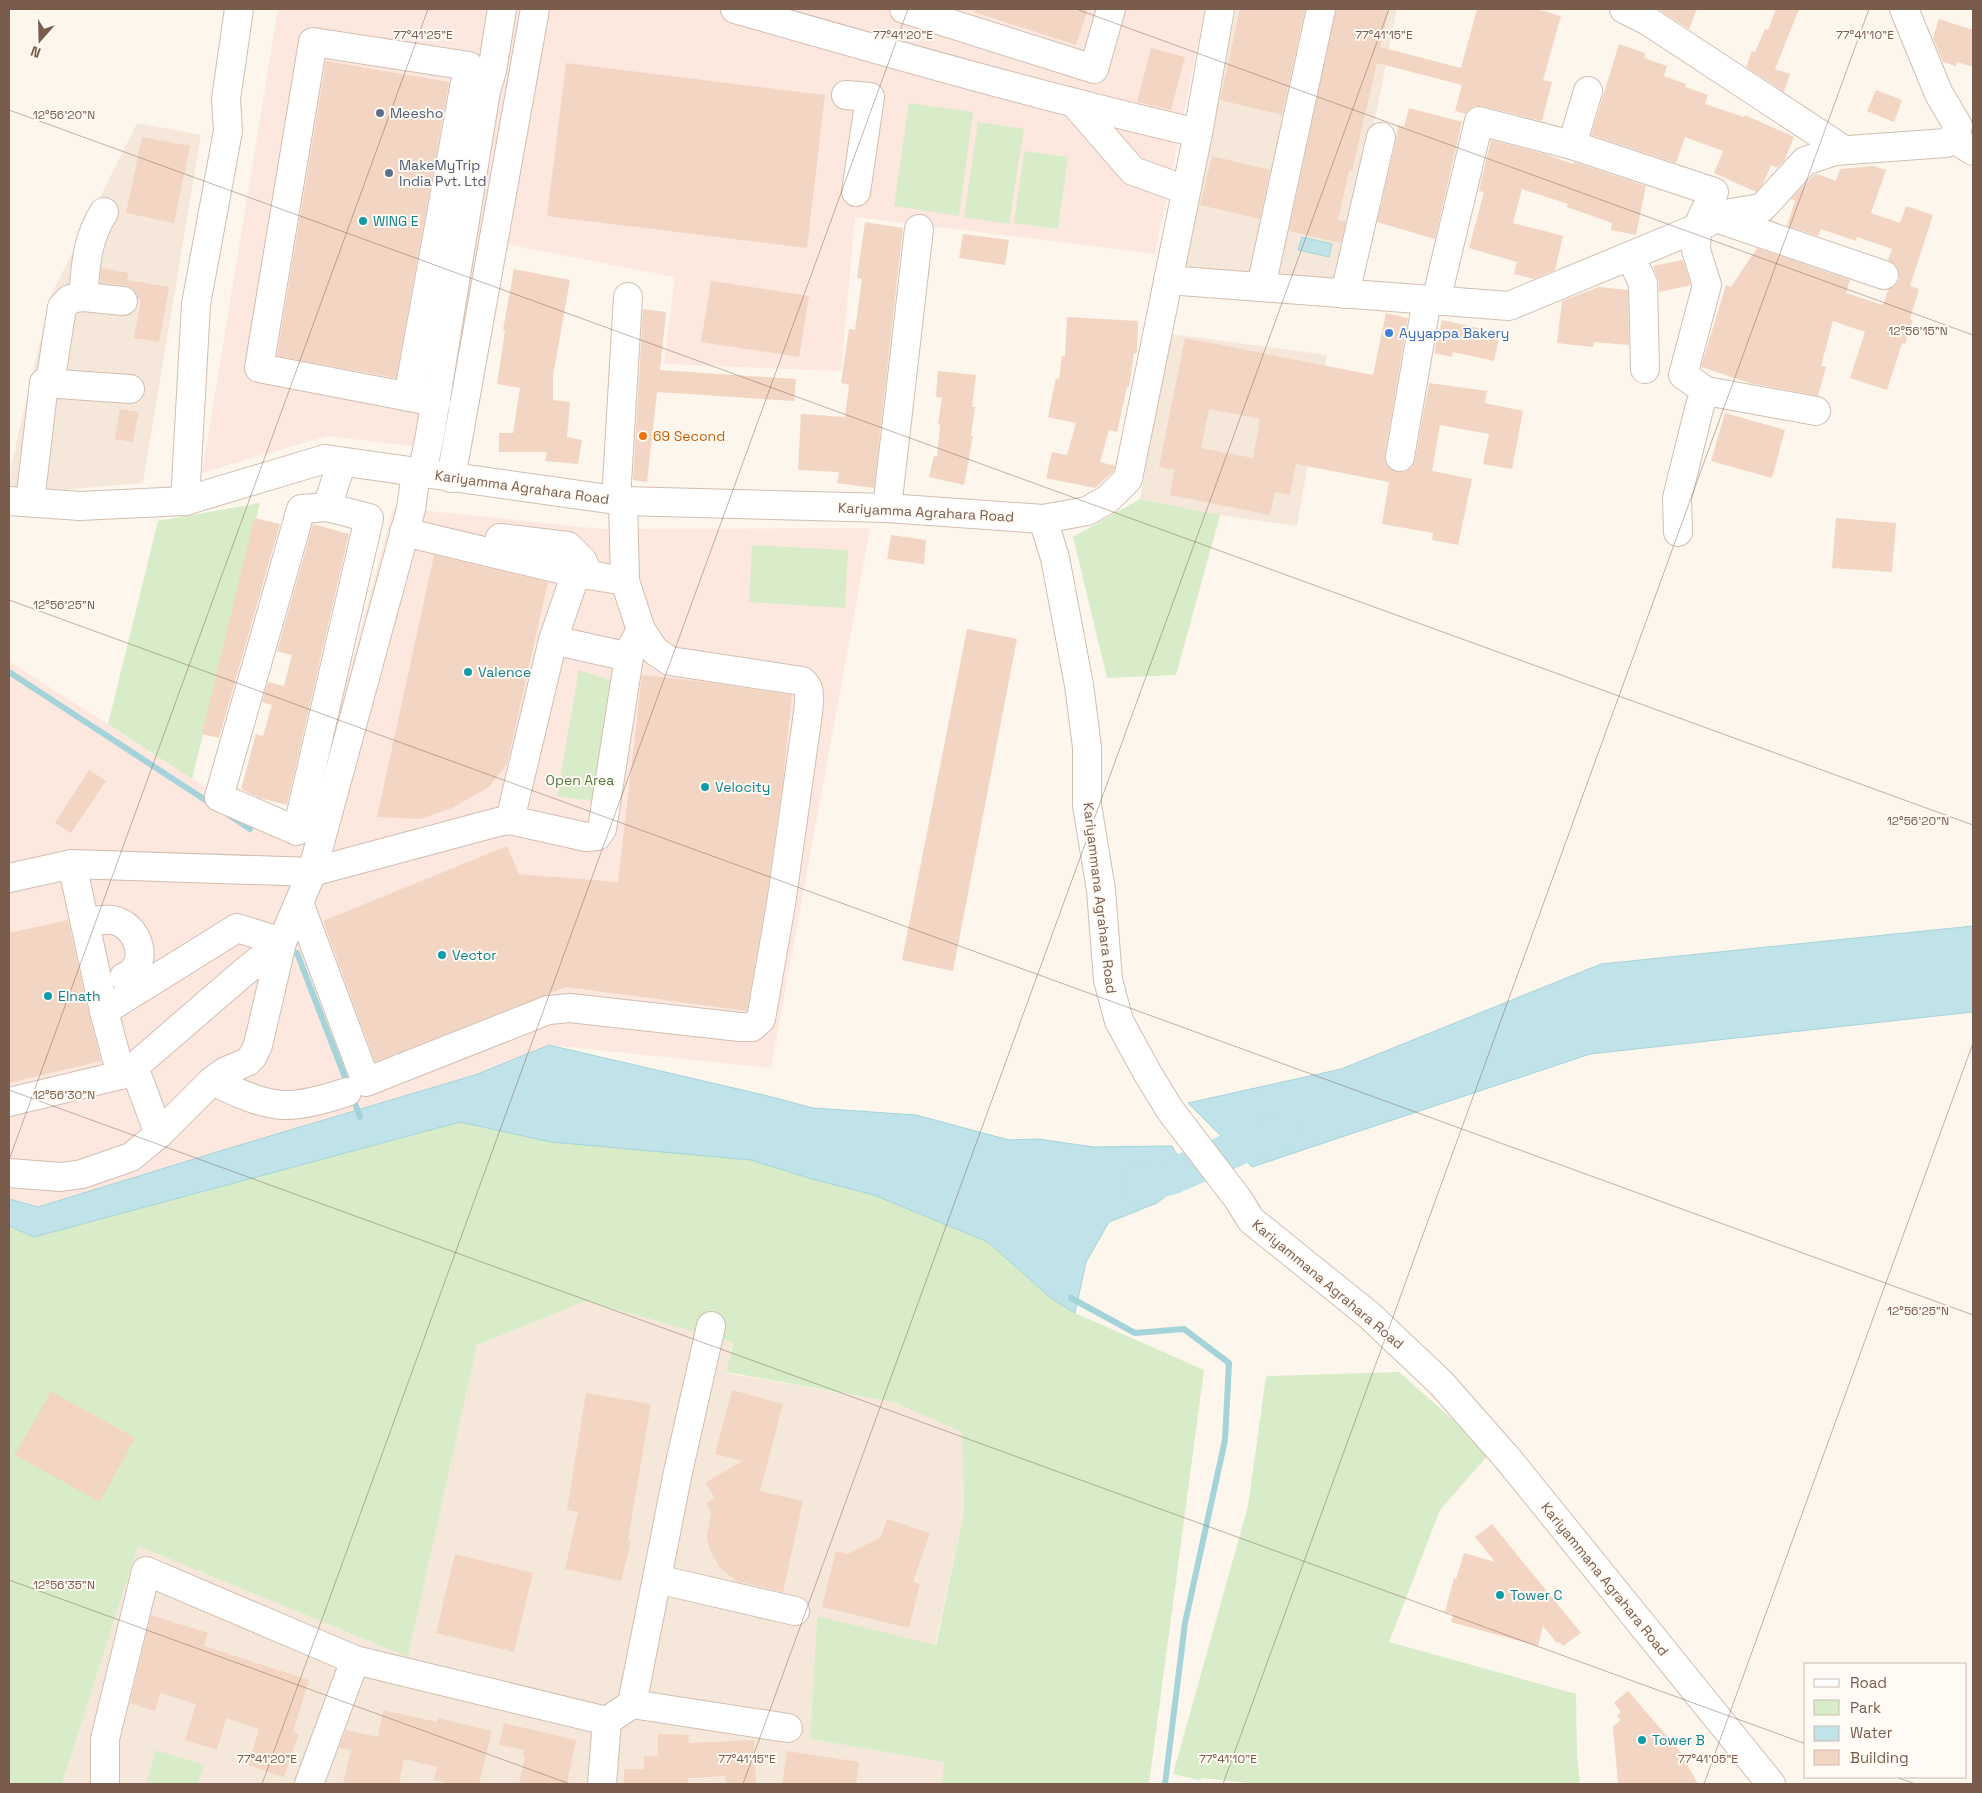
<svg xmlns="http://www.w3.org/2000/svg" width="1982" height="1793" viewBox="0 0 1982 1793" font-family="'Space Grotesk',sans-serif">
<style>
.residential{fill:#f5e8da}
.commercial{fill:#fde8e0}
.green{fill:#d8ecc9}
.water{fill:#bfe3e8;stroke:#a5d3da}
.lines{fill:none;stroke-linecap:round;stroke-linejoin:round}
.stream{stroke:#a5d3da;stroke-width:6}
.river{stroke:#bfe3e8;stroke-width:36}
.building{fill:#f3d5c3;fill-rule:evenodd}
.minor-casing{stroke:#d1beb0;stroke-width:30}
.minor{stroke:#fff;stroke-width:28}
.ticks{fill:none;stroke:#7a5c4d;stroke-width:1;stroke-opacity:0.45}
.service-dot{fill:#5c6f8a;stroke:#fffaf3;stroke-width:2}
.culture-dot{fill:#0f9aa8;stroke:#fffaf3;stroke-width:2}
.shop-dot{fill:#3f7fe0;stroke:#fffaf3;stroke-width:2}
.food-dot{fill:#e8710a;stroke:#fffaf3;stroke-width:2}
.labels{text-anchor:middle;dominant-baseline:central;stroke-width:4;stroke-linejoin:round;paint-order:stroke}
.service-label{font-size:14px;fill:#4e5e75;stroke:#fffaf3;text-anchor:start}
.culture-label{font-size:14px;fill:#0d838f;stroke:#fffaf3;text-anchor:start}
.shop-label{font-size:14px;fill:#366cbe;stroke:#fffaf3;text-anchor:start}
.food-label{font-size:14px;fill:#c56008;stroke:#fffaf3;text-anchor:start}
.street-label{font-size:14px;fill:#7a5c4d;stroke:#fffaf3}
.park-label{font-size:14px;fill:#537a41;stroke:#fffaf3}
.ticks-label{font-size:12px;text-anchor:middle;fill:#7a5c4d;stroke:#fffaf3;stroke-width:4;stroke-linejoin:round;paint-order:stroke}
</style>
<rect width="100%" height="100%" fill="#fdf6ec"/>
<g class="residential">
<path d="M 1236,9 L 1397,9 L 1342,285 L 1183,266 Z"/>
<path d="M 137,123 L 201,135 L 143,483 L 50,491 L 9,498 L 9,474 L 51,295 Z"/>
<path d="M 1171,334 L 1327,355 L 1297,526 L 1220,515 L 1140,499 Z"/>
<path d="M 586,1301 L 734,1343 L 726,1373 L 893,1402 L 962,1432 L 964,1512 L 935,1645 L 817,1616 L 810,1739 L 944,1762 L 942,1784 L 62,1784 L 138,1546 L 408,1657 L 477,1345 Z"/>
</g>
<g class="commercial">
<path d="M 278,9 L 1205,9 L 1155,254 L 855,217 L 841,371 L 664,364 L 675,277 L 505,244 L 469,453 L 327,436 L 202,473 Z"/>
<path d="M 393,509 L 411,509 L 602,529 L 870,528 L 771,1068 L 549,1045 L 475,1075 L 243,1144 L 38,1207 L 9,1199 L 9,661 L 302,849 Z"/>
</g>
<g class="green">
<path d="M 909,103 L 973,112 L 959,216 L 894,206 Z"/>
<path d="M 978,122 L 1024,129 L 1009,224 L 964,217 Z"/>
<path d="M 1024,151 L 1068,157 L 1058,229 L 1014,223 Z"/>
<path d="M 1140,499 L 1220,515 L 1176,675 L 1107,678 L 1073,537 Z"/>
<path d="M 260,503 L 192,779 L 108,724 L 158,521 Z"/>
<path d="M 752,545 L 848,550 L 845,608 L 749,602 Z"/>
<path d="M 579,670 L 616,682 L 597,802 L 557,796 Z"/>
<path d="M 460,1122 L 551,1142 L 751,1160 L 812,1179 L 874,1195 L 988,1242 L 1052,1299 L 1075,1313 L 1204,1370 L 1149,1784 L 942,1784 L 944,1762 L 810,1739 L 817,1616 L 936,1645 L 964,1512 L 962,1432 L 893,1402 L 726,1372 L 734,1343 L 586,1301 L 477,1345 L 408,1657 L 138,1546 L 62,1784 L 9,1784 L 9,1226 L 34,1237 Z"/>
<path d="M 1399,1372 L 1490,1453 L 1440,1510 L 1389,1642 L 1576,1694 L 1577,1753 L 1580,1784 L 1255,1784 L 1204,1778 L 1198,1780 L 1173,1774 L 1248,1506 L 1266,1376 Z"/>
<path d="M 156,1750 L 204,1765 L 198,1784 L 146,1784 Z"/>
</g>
<g class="water">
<path d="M 1302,237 L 1332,244 L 1329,257 L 1298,250 Z"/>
<path d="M 1973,926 L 1973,1012 L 1590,1054 L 1252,1167 L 1188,1103 L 1341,1069 L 1601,964 Z"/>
<path d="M 549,1045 L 768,1096 L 813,1108 L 916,1115 L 1009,1140 L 1038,1139 L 1094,1147 L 1172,1146 L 1190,1177 L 1157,1203 L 1109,1222 L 1086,1262 L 1075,1313 L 1052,1299 L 988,1242 L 874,1195 L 812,1179 L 751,1160 L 551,1142 L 460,1122 L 34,1237 L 9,1226 L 9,1199 L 38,1207 L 243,1144 L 475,1075 Z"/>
</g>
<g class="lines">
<g class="stream">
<path d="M 9,672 L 213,805"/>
<path d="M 226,813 L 250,829"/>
<path d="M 297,953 L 348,1085"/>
<path d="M 352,1096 L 360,1117"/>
<path d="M 1071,1298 L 1135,1333 L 1184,1329 L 1229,1363 L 1225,1440 L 1185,1623 L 1165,1784"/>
</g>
<path class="river" d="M 1139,1185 L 1173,1176 L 1260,1138 L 1281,1132"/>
</g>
<g class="building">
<path d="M 975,9 L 1088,9 L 1076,45 L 974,12 Z"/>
<path d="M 1240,9 L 1305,9 L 1282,115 L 1220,100 Z"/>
<path d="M 1336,9 L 1389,9 L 1380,47 L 1461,68 L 1477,9 L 1536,9 L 1561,16 L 1543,80 L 1552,82 L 1542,121 L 1482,106 L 1474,106 L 1466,114 L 1455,111 L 1462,85 L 1377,63 L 1352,171 L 1349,171 L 1338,220 L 1346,222 L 1341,243 L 1289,231 Z"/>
<path d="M 1658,9 L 1697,9 L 1689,29 Z"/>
<path d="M 1776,9 L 1799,9 L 1775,69 L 1790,74 L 1784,92 L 1746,67 L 1752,51 L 1755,52 L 1765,29 L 1768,30 Z"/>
<path d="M 1939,19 L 1973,30 L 1973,67 L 1957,62 L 1956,66 L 1943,62 L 1933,38 Z"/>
<path d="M 1619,44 L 1645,53 L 1644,58 L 1667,66 L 1664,76 L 1686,84 L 1685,87 L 1708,95 L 1705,104 L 1744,117 L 1745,115 L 1794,137 L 1784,161 L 1777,168 L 1771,165 L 1763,184 L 1756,192 L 1714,173 L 1723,151 L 1685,137 L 1676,163 L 1591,135 Z"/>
<path d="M 1151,48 L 1185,57 L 1171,110 L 1137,102 Z"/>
<path d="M 326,61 L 449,82 L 396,378 L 277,356 Z"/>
<path d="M 566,63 L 825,95 L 807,248 L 547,216 Z"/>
<path d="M 1876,90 L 1902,100 L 1894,122 L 1867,111 Z"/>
<path d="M 1409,108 L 1462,122 L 1435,239 L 1377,222 L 1396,140 L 1398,125 L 1404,127 Z"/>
<path d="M 142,137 L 190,146 L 174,223 L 126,213 Z"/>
<path d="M 1491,140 L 1545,154 L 1573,164 L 1574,162 L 1646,186 L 1636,235 L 1611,230 L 1612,223 L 1567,207 L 1568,204 L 1522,189 L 1513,223 L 1563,236 L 1555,270 L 1534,279 L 1514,274 L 1517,262 L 1469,248 L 1484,192 L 1479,191 Z"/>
<path d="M 1212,156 L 1270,170 L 1260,219 L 1200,205 Z"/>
<path d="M 1873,166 L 1886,170 L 1871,213 L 1900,223 L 1906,206 L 1933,215 L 1910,286 L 1919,289 L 1910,319 L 1913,320 L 1905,344 L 1902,343 L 1887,390 L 1850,378 L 1865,332 L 1833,321 L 1821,366 L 1826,367 L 1818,396 L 1750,383 L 1701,367 L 1726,285 L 1731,287 L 1757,248 L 1850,280 L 1846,293 L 1883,305 L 1888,290 L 1895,286 L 1899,280 L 1899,272 L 1896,265 L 1888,260 L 1892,249 L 1857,237 L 1856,241 L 1821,229 L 1818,236 L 1787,226 L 1795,201 L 1791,199 L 1814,175 L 1817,174 L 1836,181 L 1840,169 Z"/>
<path d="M 865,222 L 903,228 L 874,488 L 837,483 L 839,472 L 798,470 L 801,414 L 845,417 L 849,385 L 841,383 L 849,329 L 855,330 L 862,279 L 857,278 Z"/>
<path d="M 963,234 L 1009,240 L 1005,265 L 959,258 Z"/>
<path d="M 1683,260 L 1691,285 L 1659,292 L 1659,282 L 1653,266 Z"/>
<path d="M 101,268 L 129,273 L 127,280 L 169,287 L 159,342 L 134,338 L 141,300 L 138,299 L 137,294 L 132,288 L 125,285 L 100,283 Z"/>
<path d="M 514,269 L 570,280 L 553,376 L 553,400 L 570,402 L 567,437 L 582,440 L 578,464 L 545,461 L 547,452 L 499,452 L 499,433 L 513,433 L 520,388 L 497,384 L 505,331 L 503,330 Z"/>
<path d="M 711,281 L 809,296 L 799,357 L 701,342 Z"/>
<path d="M 1599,287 L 1628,290 L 1629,345 L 1594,342 L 1593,347 L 1557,343 L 1562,301 Z"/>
<path d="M 643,309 L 666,312 L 660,370 L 796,379 L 794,401 L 657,392 L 647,482 L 633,480 Z"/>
<path d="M 1386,313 L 1408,318 L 1385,454 L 1386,463 L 1390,469 L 1398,472 L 1406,471 L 1412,467 L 1415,460 L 1429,383 L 1487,391 L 1485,403 L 1523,411 L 1512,469 L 1483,464 L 1489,434 L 1440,425 L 1432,471 L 1472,479 L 1458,545 L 1432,540 L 1433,533 L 1382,524 L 1389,482 L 1296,464 L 1290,495 L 1275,492 L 1270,515 L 1170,495 L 1174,470 L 1159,467 L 1185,338 L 1373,375 ZM 1209,409 L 1260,419 L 1253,458 L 1201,448 Z"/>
<path d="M 1067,317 L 1138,321 L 1137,353 L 1134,353 L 1129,387 L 1127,387 L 1117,432 L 1109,430 L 1100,462 L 1115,466 L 1114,471 L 1095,488 L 1046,478 L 1052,452 L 1067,455 L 1076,423 L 1048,417 L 1056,378 L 1059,379 L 1062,356 L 1065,356 Z"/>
<path d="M 1442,320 L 1500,333 L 1494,361 L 1453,352 L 1452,357 L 1434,353 Z"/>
<path d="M 938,371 L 976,375 L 972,407 L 975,407 L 971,436 L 973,436 L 964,485 L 929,477 L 934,456 L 937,457 L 940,425 L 938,424 L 942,398 L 936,397 Z"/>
<path d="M 120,409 L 139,412 L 133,442 L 115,439 Z"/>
<path d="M 1725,413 L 1785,430 L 1772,478 L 1711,461 Z"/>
<path d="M 254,518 L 280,524 L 219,738 L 202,734 Z"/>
<path d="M 1836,518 L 1896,523 L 1892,572 L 1832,568 Z"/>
<path d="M 313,524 L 349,534 L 287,805 L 260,798 L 241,789 L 256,734 L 263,736 L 272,705 L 262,702 L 268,682 L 284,686 L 292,655 L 277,651 Z"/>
<path d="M 891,535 L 926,540 L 924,564 L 887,559 Z"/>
<path d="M 434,555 L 548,582 L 507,764 L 489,787 L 452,808 L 420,819 L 377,817 Z"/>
<path d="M 967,629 L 1017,639 L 953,971 L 902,960 Z"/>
<path d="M 642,675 L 698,681 L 792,695 L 783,780 L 766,902 L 747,1011 L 566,987 L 375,1062 L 323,921 L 507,846 L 519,874 L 618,882 Z"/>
<path d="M 89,770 L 106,781 L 71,833 L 55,823 Z"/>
<path d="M 68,920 L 89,1014 L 101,1061 L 9,1083 L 9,933 Z"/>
<path d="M 732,1390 L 783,1404 L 760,1491 L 803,1501 L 783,1592 L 736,1581 L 720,1568 L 709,1548 L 707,1536 L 711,1512 L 706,1503 L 715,1498 L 705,1483 L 742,1461 L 715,1454 Z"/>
<path d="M 51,1391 L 135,1438 L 100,1502 L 15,1455 Z"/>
<path d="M 586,1393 L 651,1404 L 628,1540 L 631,1541 L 621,1581 L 565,1569 L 578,1512 L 567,1510 Z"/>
<path d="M 887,1519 L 930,1533 L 913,1582 L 920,1584 L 909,1628 L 822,1607 L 836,1551 L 848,1554 L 881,1537 Z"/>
<path d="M 1492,1524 L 1581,1633 L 1563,1646 L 1559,1642 L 1557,1643 L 1543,1626 L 1538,1646 L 1451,1622 L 1453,1614 L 1445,1612 L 1454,1578 L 1456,1579 L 1464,1553 L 1495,1562 L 1475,1537 Z"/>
<path d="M 455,1554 L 533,1573 L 514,1652 L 436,1633 Z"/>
<path d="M 151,1615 L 208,1633 L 204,1646 L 309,1680 L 293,1732 L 299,1734 L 284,1777 L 248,1765 L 259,1729 L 226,1718 L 217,1750 L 185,1740 L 196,1704 L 160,1693 L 155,1711 L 130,1703 Z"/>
<path d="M 1628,1691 L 1679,1750 L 1698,1784 L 1618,1784 L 1613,1726 L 1621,1720 L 1617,1716 L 1621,1712 L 1614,1703 Z"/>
<path d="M 383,1710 L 437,1722 L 438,1718 L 492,1731 L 479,1784 L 451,1784 L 434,1780 L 437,1767 L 404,1759 L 399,1784 L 343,1784 L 351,1750 L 339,1748 L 346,1730 L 378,1737 Z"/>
<path d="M 504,1723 L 576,1740 L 567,1784 L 519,1784 L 525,1758 L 523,1757 L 524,1750 L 499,1745 Z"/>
<path d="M 658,1734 L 689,1735 L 688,1743 L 754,1740 L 756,1784 L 726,1784 L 725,1776 L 688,1778 L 688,1784 L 624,1784 L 624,1769 L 644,1769 L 644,1756 L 658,1756 Z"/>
<path d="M 787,1751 L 859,1762 L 856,1784 L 782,1784 Z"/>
</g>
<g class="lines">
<defs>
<g id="minor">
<path d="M 735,9 C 889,53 1042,97 1198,133"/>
<path d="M 904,9 L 1094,69 L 1111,9"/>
<path d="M 1624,9 L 1648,21 L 1844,150"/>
<path d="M 846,95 L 870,97 L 856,192"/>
<path d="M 1074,103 L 1133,171 L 1186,190"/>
<path d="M 1953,138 L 1973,151"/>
<path d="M 1572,145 L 1588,91"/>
<path d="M 1716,218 L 1884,275"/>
<path d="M 1630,256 L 1643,283 L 1645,369"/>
<path d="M 1168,280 L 1509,306 L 1697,228 L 1724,214 L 1762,208 L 1805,161 L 1835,151 L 1946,143 L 1953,138 L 1958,126 L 1939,94 L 1904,9"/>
<path d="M 1261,287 L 1321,9"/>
<path d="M 1345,294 L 1381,137"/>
<path d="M 83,297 C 86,264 86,241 104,212"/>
<path d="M 1436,301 L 1479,121 L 1572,145 L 1714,192 L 1697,228 L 1696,250 L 1707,285 L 1683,375 L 1706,391 L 1816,411"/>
<path d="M 44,383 L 130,389"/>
<path d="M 408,397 L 464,88 L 483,90"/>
<path d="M 436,402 L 259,368 L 313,42 L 469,66 L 464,88"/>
<path d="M 1400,457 L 1427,300"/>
<path d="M 422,474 L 430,435 L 486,91 L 492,71 L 502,9"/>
<path d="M 451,478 L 535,9"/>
<path d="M 616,500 L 628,297"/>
<path d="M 9,501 L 80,506 L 185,501 L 325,459 L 623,501 L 887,508 L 1043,519 L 1087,511 L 1108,499 L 1128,479 L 1198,133 L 1220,9"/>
<path d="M 185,501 L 196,304 L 228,131 L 226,99 L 239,9"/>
<path d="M 30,502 L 44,383 L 51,377 L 62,307 L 70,299 L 83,297 L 123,301"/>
<path d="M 327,507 L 369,518 L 297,831 L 219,797 L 301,509 Z"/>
<path d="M 327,507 L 342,462"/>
<path d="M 887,508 L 919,229"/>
<path d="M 1043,519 L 1055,558 L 1079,685 L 1087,747 L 1087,805 L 1101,890 L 1108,980 L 1119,1021 L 1148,1074 L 1170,1110 L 1238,1199 L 1251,1220 L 1369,1315 L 1441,1383 L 1508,1459 L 1771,1784"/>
<path d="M 404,532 L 576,573 L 625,581"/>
<path d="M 1678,532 L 1677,498 L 1700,405 L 1706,391"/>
<path d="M 500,538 L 568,546 L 582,560 L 589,575"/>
<path d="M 553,640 L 629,657"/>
<path d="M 510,820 L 553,640 L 576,573"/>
<path d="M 72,864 L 104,1011 L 121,1075"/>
<path d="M 9,878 L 72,864 L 312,872 L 498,822 L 510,820 L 586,837 L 597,836 L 602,829 L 629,657 L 632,646 L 641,630"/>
<path d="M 299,903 L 366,1082 L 548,1010 L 570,1008 L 740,1027 L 752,1027 L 761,1019 L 781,904 L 808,713 C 809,700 812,689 802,681 L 670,661 L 655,651 L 641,630 L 625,581 L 623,501"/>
<path d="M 85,924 C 94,921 102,919 112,920 C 139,924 152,966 124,977"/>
<path d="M 104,1011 L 237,928 L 282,942"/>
<path d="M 134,1067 L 159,1134"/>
<path d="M 212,1081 C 234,1091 258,1103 282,1105 C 301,1106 329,1098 347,1092"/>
<path d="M 9,1102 L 121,1075 L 134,1067 L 243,973 L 282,942"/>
<path d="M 9,1173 L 61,1177 L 82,1174 L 131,1157 L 159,1134 L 212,1081 L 226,1071 L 247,1062 L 253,1056 L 258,1045 L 282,942 L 312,872 L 411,509 L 416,473"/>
<path d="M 657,1579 L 795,1611"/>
<path d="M 632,1704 L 788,1728"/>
<path d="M 607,1721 L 632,1704 L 678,1472 L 711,1326"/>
<path d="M 105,1784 L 105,1739 L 146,1571 L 355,1660 L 607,1721 L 602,1784"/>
<path d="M 309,1784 L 355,1660"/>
</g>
</defs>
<use href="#minor" class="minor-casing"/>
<use href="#minor" class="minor"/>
</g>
<path class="ticks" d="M 1076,9 L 1973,335M 9,110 L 1973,825M 9,600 L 1973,1315M 9,1090 L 1806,1744M 9,1160 L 428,9M 9,1580 L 570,1784M 1895,1777 L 1916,1784M 262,1784 L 908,9M 743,1784 L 1389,9M 1223,1784 L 1869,9M 1704,1784 L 1973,1043"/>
<g class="service-dot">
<circle cx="380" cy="113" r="5"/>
<circle cx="389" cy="173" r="5"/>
</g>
<g class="culture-dot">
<circle cx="363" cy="221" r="5"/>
<circle cx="468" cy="672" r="5"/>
<circle cx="705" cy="787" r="5"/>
<circle cx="442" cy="955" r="5"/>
<circle cx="48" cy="996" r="5"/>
<circle cx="1500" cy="1595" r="5"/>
<circle cx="1642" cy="1740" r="5"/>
</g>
<circle class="shop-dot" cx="1389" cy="333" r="5"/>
<circle class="food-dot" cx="643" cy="436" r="5"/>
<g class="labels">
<g class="service-label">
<text x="390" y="113">Meesho</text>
<text x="399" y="165">MakeMyTrip<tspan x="399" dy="16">India Pvt. Ltd</tspan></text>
</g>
<g class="culture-label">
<text x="373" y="221">WING E</text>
<text x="478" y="672">Valence</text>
<text x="715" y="787">Velocity</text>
<text x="452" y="955">Vector</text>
<text x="58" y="996">Elnath</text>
<text x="1510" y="1595">Tower C</text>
<text x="1652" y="1740">Tower B</text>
</g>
<g class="shop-label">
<text x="1399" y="333">Ayyappa Bakery</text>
</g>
<g class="food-label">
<text x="653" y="436">69 Second</text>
</g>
<g class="street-label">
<text transform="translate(522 487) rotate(8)">Kariyamma Agrahara Road</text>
<text transform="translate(926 512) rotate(3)">Kariyamma Agrahara Road</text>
<text transform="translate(1100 898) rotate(83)">Kariyammana Agrahara Road</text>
<text transform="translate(1328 1284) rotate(40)">Kariyammana Agrahara Road</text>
<text transform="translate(1605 1579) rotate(51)">Kariyammana Agrahara Road</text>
</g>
<g class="park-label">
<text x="580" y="780">Open Area</text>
</g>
</g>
<g class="ticks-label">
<text x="423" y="39">77°41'25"E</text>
<text x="903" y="39">77°41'20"E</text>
<text x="1384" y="39">77°41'15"E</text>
<text x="1865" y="39">77°41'10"E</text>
<text x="64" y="119">12°56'20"N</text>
<text x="1918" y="335">12°56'15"N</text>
<text x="64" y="609">12°56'25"N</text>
<text x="1918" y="825">12°56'20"N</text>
<text x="64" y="1099">12°56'30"N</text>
<text x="1918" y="1315">12°56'25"N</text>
<text x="64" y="1589">12°56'35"N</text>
<text x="267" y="1763">77°41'20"E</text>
<text x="747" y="1763">77°41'15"E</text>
<text x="1228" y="1763">77°41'10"E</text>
<text x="1708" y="1763">77°41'05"E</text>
</g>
<rect width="1982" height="1793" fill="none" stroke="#7a5c4d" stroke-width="20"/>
<rect x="1804" y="1663" width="162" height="115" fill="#fffaf3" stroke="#cabbb1"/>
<rect x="1814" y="1679" width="25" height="8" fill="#ffffff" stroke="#cabbb1"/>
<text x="1850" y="1688" font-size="15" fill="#7a5c4d">Road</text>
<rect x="1814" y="1700" width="25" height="15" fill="#d8ecc9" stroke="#cabbb1"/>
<text x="1850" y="1713" font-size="15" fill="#7a5c4d">Park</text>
<rect x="1814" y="1726" width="25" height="15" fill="#bfe3e8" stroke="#cabbb1"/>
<text x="1850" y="1738" font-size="15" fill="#7a5c4d">Water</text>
<rect x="1814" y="1750" width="25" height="15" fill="#f3d5c3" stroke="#cabbb1"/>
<text x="1850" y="1763" font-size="15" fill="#7a5c4d">Building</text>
<g transform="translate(40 40) rotate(200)" stroke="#fffaf3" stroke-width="4" paint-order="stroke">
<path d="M0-4L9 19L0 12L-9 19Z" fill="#7a5c4d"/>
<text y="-8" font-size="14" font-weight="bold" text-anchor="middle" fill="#7a5c4d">N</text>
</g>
</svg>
